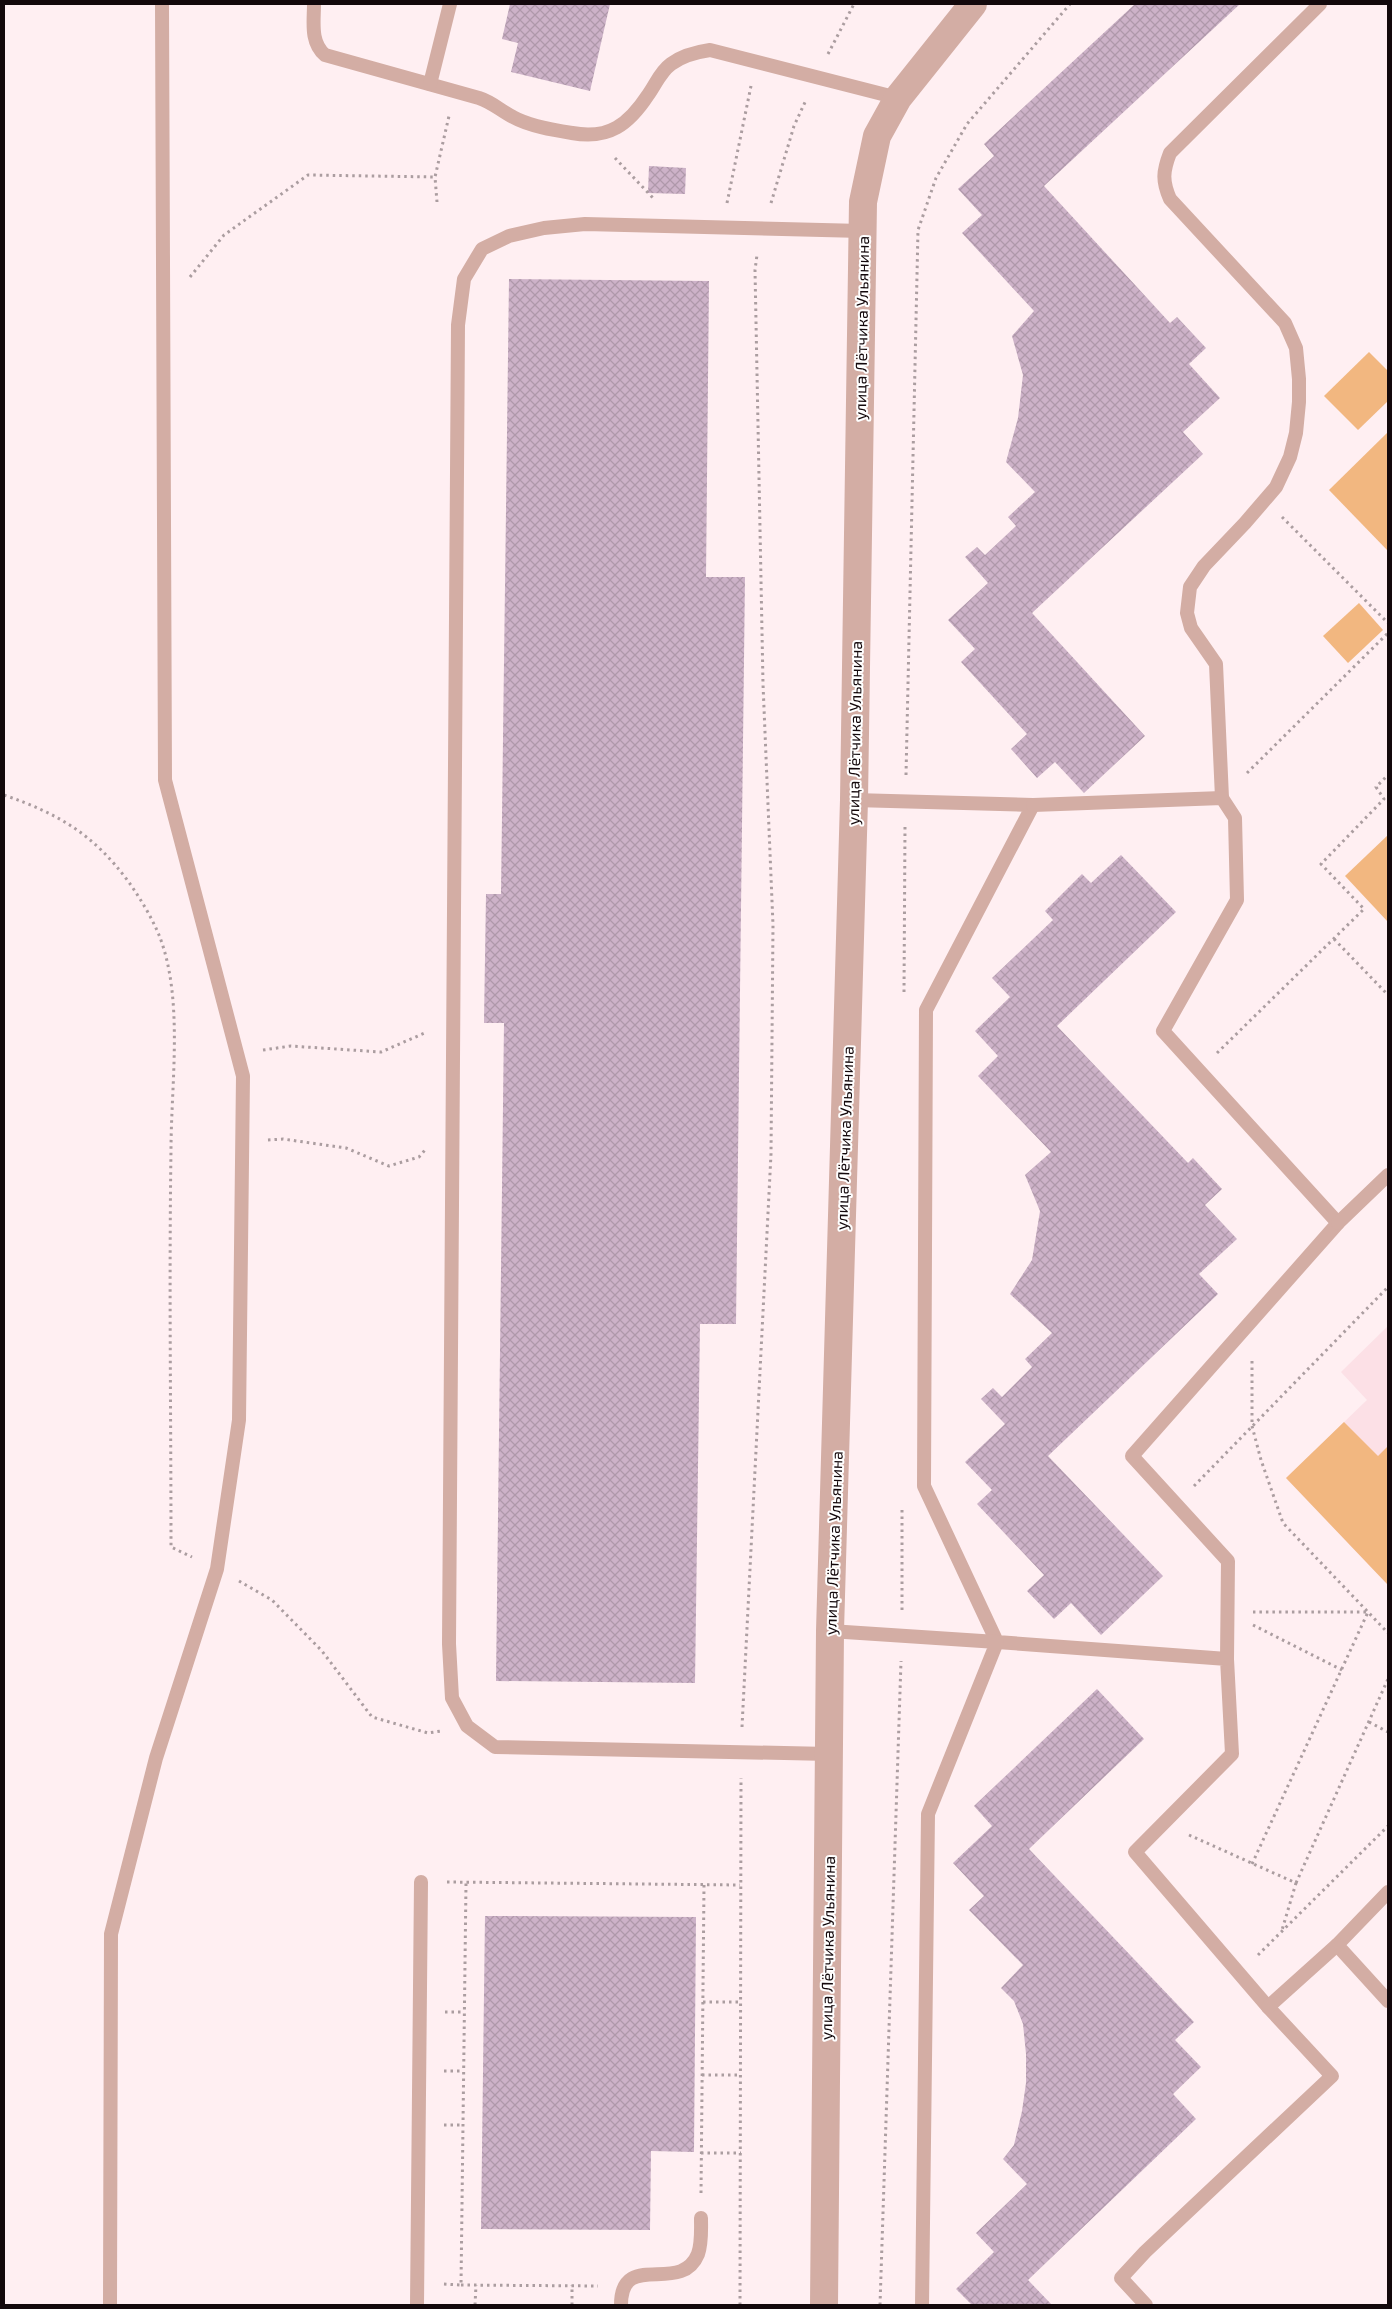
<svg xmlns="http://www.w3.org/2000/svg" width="1392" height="2309" viewBox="0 0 1392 2309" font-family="'Exo 2',sans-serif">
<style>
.built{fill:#fce0e6}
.park{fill:#f2b780}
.building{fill:url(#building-cross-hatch)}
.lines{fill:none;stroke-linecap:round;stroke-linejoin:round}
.path{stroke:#ab9da0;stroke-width:3;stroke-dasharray:2.5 4;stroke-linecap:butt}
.lane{stroke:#d3ada4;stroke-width:14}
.street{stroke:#d3ada4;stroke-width:28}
.labels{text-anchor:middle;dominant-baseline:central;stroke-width:4;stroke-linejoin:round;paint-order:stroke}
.street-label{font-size:16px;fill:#13080b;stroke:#fff}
</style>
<defs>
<pattern id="building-cross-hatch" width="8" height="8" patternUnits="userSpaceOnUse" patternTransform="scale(1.25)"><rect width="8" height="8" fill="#cdb2c8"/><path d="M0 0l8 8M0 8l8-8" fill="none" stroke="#af98aa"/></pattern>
</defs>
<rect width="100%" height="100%" fill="#ffeff2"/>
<path class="built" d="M 1388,1326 L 1388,1585 L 1286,1478 L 1367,1400 L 1341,1372 Z"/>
<g class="park">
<path d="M 1369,352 L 1388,371 L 1388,401 L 1358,430 L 1324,396 Z"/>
<path d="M 1388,432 L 1388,551 L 1329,490 Z"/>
<path d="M 1359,603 L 1383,630 L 1348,663 L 1323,636 Z"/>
<path d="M 1388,835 L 1388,922 L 1345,876 Z"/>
<path d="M 1344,1422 L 1378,1456 L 1388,1446 L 1388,1585 L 1286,1478 Z"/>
</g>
<g class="building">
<path d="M 510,4 L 610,4 L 590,91 L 511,72 L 518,43 L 502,39 Z"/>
<path d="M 1135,4 L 1240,4 L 1044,186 L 1170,323 L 1177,317 L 1206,348 L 1189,364 L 1220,398 L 1183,432 L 1203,454 L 1032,613 L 1145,736 L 1084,793 L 1055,762 L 1037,778 L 1011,749 L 1027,734 L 961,662 L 975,649 L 948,620 L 988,583 L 965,557 L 977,547 L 985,555 L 1016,526 L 1008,517 L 1035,492 L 1006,462 L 1018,418 L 1023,375 L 1012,336 L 1034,311 L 962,233 L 982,215 L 958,189 L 994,156 L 984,144 Z"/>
<path d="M 649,166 L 686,168 L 685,194 L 648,193 Z"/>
<path d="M 509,279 L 709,281 L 706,577 L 745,577 L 736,1324 L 700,1324 L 695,1683 L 496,1681 L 504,1023 L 484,1023 L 486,894 L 501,894 Z"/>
<path d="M 1121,855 L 1176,912 L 1057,1026 L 1188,1163 L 1193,1158 L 1222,1189 L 1205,1205 L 1237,1239 L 1199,1274 L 1218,1294 L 1048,1456 L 1163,1576 L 1101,1635 L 1071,1603 L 1054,1619 L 1027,1591 L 1044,1575 L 977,1504 L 992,1490 L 965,1462 L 1005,1424 L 981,1399 L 993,1388 L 1002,1397 L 1032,1367 L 1025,1359 L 1052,1333 L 1010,1294 L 1032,1260 L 1040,1211 L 1025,1175 L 1051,1152 L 978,1076 L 998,1056 L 975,1031 L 1010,997 L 992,978 L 1053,920 L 1045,911 L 1082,874 L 1091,883 Z"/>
<path d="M 1097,1689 L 1144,1739 L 1029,1849 L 1194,2022 L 1175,2040 L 1201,2067 L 1173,2094 L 1196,2119 L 1028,2280 L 1052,2305 L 972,2305 L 956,2289 L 994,2252 L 976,2233 L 1027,2184 L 1003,2159 L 1014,2145 L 1022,2111 L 1026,2083 L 1026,2054 L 1023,2024 L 1014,2001 L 1001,1988 L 1023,1965 L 969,1910 L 984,1896 L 953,1863 L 992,1826 L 974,1806 Z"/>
<path d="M 485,1916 L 696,1917 L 694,2152 L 651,2151 L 650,2230 L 481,2229 Z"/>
</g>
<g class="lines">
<g class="path">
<path d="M 828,54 L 854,4"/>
<path d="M 615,158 L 654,199"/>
<path d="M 437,202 L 435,177 L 449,116"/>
<path d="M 727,203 L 751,86"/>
<path d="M 771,203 L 794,126 L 806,100"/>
<path d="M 190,277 L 224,235 L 308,175 L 435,177"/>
<path d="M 1282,517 L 1388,623"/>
<path d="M 1247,773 L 1388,633"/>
<path d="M 906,775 L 918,230 L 936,178 L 967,124 L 1070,4"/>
<path d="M 4,795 C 59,814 93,834 128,881 C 140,898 151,916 159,935 C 184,998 171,1084 171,1150 C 169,1282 171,1414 171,1547 L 192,1557"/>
<path d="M 1334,939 L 1388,995"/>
<path d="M 904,992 L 905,826"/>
<path d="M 263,1050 L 291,1046 L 381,1052 L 427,1032"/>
<path d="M 1217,1053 L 1364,909 L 1321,864 L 1384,799 L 1376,787 L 1388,775"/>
<path d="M 268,1140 L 283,1139 L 346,1148 L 389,1166 L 419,1157 L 425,1150"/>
<path d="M 1252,1361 L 1252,1426 L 1261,1460 L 1283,1523 L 1388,1633"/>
<path d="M 1194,1486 L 1388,1287"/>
<path d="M 239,1581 L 272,1600 L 322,1651 L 372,1717 L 428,1733 L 441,1731"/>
<path d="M 902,1610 L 902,1506"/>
<path d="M 1253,1625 L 1342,1670"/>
<path d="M 1369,1722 L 1388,1732"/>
<path d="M 742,1727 L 771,1154 L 773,925 L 763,684 L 755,270 L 757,255"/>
<path d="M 1189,1835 L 1296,1883 L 1282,1930"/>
<path d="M 1252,1864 L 1368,1612 L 1253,1612"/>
<path d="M 447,1882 L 740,1885"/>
<path d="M 1296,1883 L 1388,1679"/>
<path d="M 1258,1955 L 1388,1826"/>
<path d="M 703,2002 L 741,2002"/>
<path d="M 445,2012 L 464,2012"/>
<path d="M 444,2071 L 463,2071"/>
<path d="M 702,2075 L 740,2075"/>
<path d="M 444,2125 L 463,2125"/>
<path d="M 701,2153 L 741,2153"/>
<path d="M 701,2193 L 704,1885"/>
<path d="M 444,2284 L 461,2285 L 466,1883"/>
<path d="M 461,2285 L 598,2286"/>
<path d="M 475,2305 L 476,2285"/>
<path d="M 572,2305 L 572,2285"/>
<path d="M 740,2305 L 741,1778"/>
<path d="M 880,2305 L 901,1661"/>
</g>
<g class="lane">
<path d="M 314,4 C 314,22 310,42 325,55 L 479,98 C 492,102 501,111 513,117 C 529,126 553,130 572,133 C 609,140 629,124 648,95 C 656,84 660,72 671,64 C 683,55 696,52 710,50 L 898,98"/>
<path d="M 430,84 L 450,4"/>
<path d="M 1222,798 L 1216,664 L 1191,628 L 1187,613 L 1190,587 L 1204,566 L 1245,523 L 1276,487 L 1290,457 L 1296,433 L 1299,402 L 1299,379 L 1296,348 L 1285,323 L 1170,199 C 1162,181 1163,171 1170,153 L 1320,4"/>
<path d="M 854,800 L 1033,805 L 926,1010 L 924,1486 L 997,1642 L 1227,1659 L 1232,1754 L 1135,1852 L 1268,2007 L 1332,2076 L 1145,2252 L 1121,2278 L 1146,2305"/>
<path d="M 1033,805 L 1222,798 L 1235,818 L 1237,900 L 1163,1031 L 1338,1223 L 1132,1456 L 1228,1561 L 1227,1659"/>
<path d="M 1338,1223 L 1388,1175"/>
<path d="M 830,1631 L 997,1642 L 928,1814 L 922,2305"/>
<path d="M 829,1754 L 495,1747 L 467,1726 L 452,1698 L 449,1644 L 458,325 L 464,279 L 482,249 L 509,236 L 544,228 L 585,224 L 862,231"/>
<path d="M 1388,1892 L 1337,1945 L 1388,2001"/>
<path d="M 1268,2007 L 1337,1945"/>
<path d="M 110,2305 L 111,1934 L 156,1758 L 217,1569 L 239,1420 L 243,1076 L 165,780 L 162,4"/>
<path d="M 417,2305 L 421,1882"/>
<path d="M 621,2305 C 621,2249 681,2296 698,2254 C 702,2243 701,2230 701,2218"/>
</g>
<path class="street" d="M 824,2305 L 830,1631 L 854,800 L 863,202 L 877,136 L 898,98 L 973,4"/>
</g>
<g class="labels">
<g class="street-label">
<text transform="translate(861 328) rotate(-89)">улица Лётчика Ульянина</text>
<text transform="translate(854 733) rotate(-89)">улица Лётчика Ульянина</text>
<text transform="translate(844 1138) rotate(-88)">улица Лётчика Ульянина</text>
<text transform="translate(833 1543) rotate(-88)">улица Лётчика Ульянина</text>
<text transform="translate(827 1948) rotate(-89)">улица Лётчика Ульянина</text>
</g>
</g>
<rect width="1392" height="2309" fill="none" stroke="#13080b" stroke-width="10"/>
</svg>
